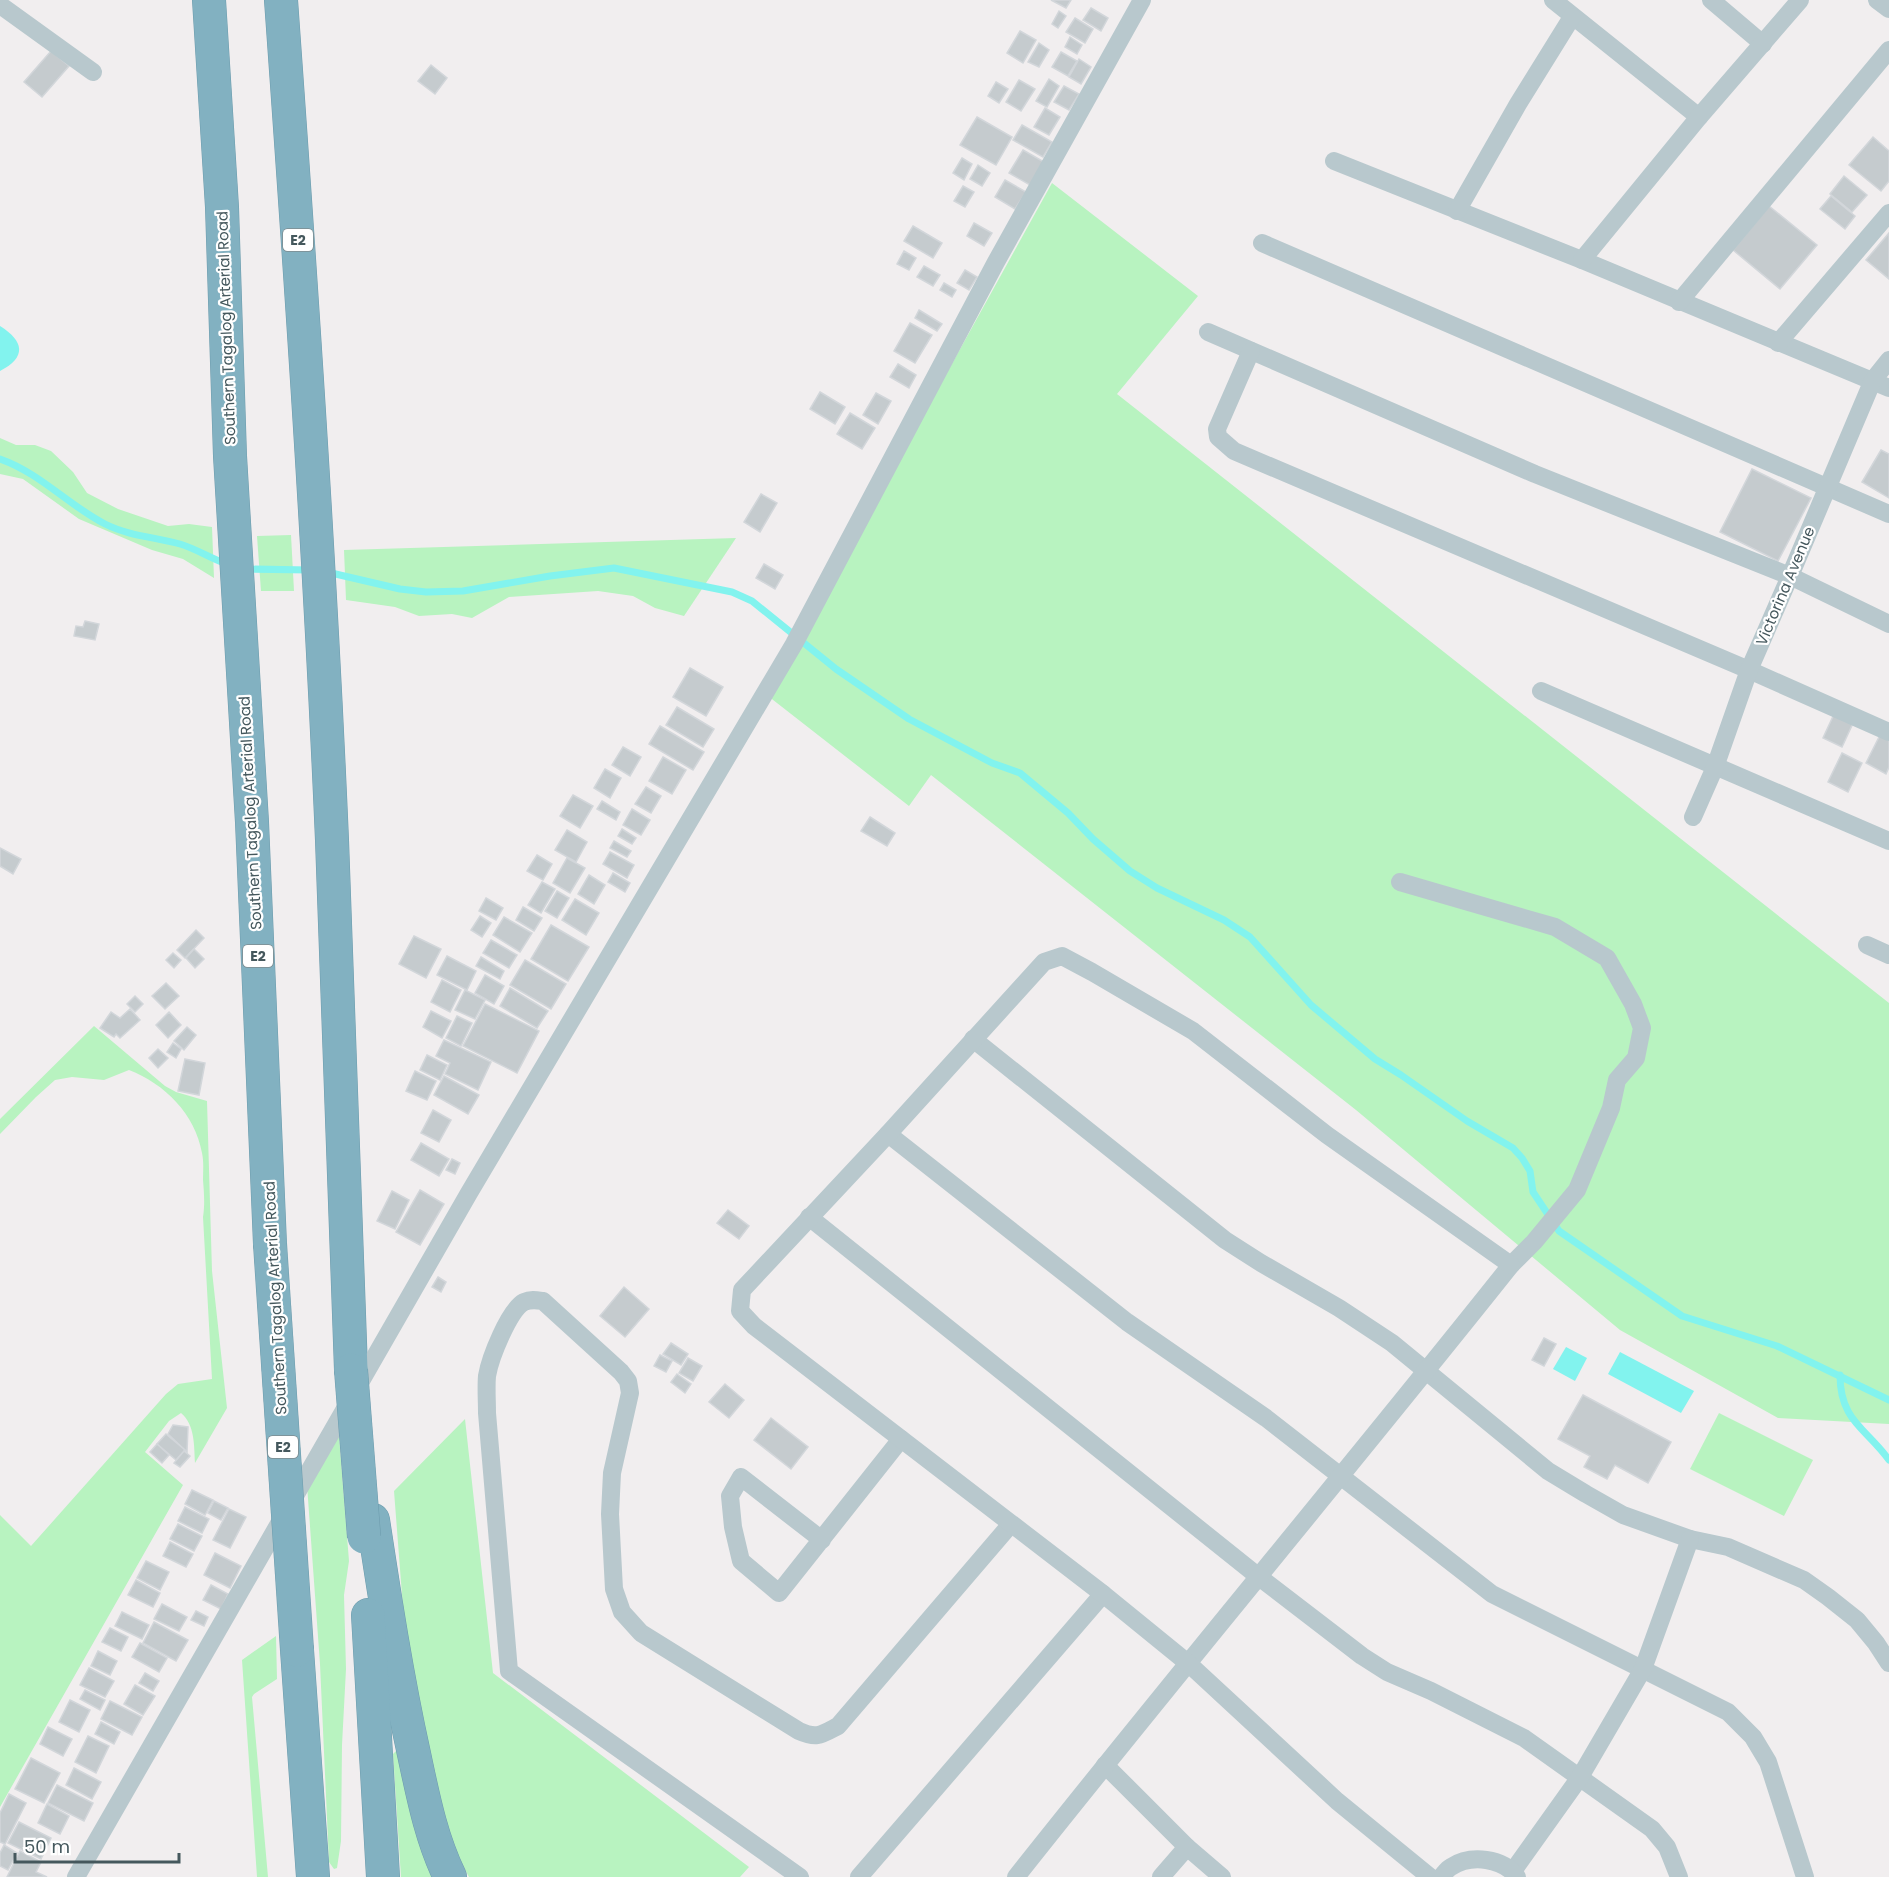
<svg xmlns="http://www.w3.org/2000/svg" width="1889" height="1877" viewBox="0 0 1889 1877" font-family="Poppins,sans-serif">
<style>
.green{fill:#b8f3c0}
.water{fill:#82f3ee}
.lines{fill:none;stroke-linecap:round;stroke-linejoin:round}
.stream{stroke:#82f3ee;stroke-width:7}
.building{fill:#c5cbce;stroke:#d2d6da;stroke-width:1.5}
.motorway-casing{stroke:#6d9cad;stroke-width:34}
.minor{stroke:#b8c8cd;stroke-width:18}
.motorway{stroke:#82b1c1;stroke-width:33}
.motorway-bridge-casing{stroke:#6d9cad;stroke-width:34;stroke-linecap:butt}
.motorway-bridge{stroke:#82b1c1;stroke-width:33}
.labels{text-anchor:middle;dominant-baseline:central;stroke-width:4.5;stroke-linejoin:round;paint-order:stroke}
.shield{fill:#fff;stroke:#7d8a8e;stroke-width:1.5}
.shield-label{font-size:14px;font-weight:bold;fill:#45585d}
.street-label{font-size:15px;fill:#45585d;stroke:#fff}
</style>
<rect width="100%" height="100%" fill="#f1eeef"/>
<g class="green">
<path d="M 1052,183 L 1198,296 L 1117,394 L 1889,1003 L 1889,1424 L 1778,1418 L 1620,1330 L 1356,1110 L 931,775 L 909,806 L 768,696 Z"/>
<path d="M 0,438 L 16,445 L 35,445 L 51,451 L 73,472 L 87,493 L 118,509 L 168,526 L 189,524 L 212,527 L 214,578 L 183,559 L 152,550 L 79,519 L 23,479 L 0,474 Z"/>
<path d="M 291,535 L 294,591 L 261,591 L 257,536 Z"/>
<path d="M 736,538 L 684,616 L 655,608 L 633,596 L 598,591 L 509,597 L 472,618 L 452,614 L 419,616 L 395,607 L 346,600 L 344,550 Z"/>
<path d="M 94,1026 L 165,1086 L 176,1092 L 207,1101 L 212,1271 L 227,1408 L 195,1463 C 194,1445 195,1425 181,1413 L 169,1421 L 145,1452 L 183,1485 L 0,1807 L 0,1515 L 31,1546 L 166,1394 L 178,1384 L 212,1379 L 203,1217 C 205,1204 204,1193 203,1180 C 203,1171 204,1162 202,1153 C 195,1114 165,1084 129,1070 L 104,1080 L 72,1077 L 55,1080 L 36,1097 L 0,1134 L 0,1119 Z"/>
<path d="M 1719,1413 L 1813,1460 L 1784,1516 L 1690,1469 Z"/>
<path d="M 465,1419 L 493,1673 L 749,1867 L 740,1877 L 469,1877 L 459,1859 L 440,1807 L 423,1739 L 403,1608 L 394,1491 Z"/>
<path d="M 339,1436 L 349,1561 L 344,1595 L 346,1669 L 342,1745 L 341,1841 L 337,1868 L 334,1869 L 329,1862 L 320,1664 L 307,1485 Z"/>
<path d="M 276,1636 L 277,1679 L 254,1694 L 252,1697 L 268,1877 L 257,1877 L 242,1660 Z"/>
<path d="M 397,1750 L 440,1877 L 401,1877 L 393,1754 Z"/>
</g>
<g class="water">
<path d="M 0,326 C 24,341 27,357 0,371 Z"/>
<path d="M 1566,1347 L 1587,1358 L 1575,1381 L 1553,1369 Z"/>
<path d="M 1620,1352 L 1694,1391 L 1681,1413 L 1608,1374 Z"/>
</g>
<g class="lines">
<g class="stream">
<path d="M 0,459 C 40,473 68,505 105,524 C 129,536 155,537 180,544 C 197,549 211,559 227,564"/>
<path d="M 246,569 L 310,570"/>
<path d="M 327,572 L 400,589 L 426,592 L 463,591 L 550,576 L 614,568 L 732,592 L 752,601 L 836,669 L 909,719 L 992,763 L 1020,773 L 1068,813 L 1093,839 L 1130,871 L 1157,888 L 1224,920 L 1250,937 L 1311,1005 L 1375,1059 L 1401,1075 L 1467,1121 L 1513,1148 L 1522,1158 L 1530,1171 L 1533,1192 L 1559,1231 L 1682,1316 L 1777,1346 L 1889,1400"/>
<path d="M 1840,1375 C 1840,1421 1866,1428 1889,1460"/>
</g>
</g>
<g class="building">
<path d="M 1051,0 L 1071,0 L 1066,8 Z"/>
<path d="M 1091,8 L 1108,18 L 1101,31 L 1083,20 Z"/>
<path d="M 1059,11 L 1066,16 L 1058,28 L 1052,24 Z"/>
<path d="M 1075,18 L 1093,29 L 1085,43 L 1066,32 Z"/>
<path d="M 1020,31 L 1036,40 L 1023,63 L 1007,53 Z"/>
<path d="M 1070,37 L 1082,45 L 1077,54 L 1065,47 Z"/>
<path d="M 1039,43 L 1049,50 L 1039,67 L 1028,62 Z"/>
<path d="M 51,51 L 69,66 L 42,97 L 24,82 Z"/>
<path d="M 1061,52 L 1077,61 L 1068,76 L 1052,67 Z"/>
<path d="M 1079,59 L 1091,67 L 1081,84 L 1069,77 Z"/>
<path d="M 431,65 L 447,78 L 435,94 L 418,81 Z"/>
<path d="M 1049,79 L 1059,86 L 1047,107 L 1036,101 Z"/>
<path d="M 1019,80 L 1035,89 L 1021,111 L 1006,102 Z"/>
<path d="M 996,82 L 1008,89 L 999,103 L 988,96 Z"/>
<path d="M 1064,86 L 1079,94 L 1069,110 L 1054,102 Z"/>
<path d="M 1045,108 L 1060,117 L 1049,135 L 1034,127 Z"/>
<path d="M 977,117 L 1012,137 L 996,165 L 960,145 Z"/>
<path d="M 1022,125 L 1052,142 L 1043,157 L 1013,140 Z"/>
<path d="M 1873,137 L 1889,151 L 1889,181 L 1881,191 L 1849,165 Z"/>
<path d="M 1023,150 L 1044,162 L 1030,185 L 1009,173 Z"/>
<path d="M 962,158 L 972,164 L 964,180 L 953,173 Z"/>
<path d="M 978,165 L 990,173 L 982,186 L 970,179 Z"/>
<path d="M 1844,176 L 1867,195 L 1852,212 L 1830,194 Z"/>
<path d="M 1005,180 L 1026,192 L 1015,209 L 995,197 Z"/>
<path d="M 963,186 L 974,192 L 965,207 L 954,201 Z"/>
<path d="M 1831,196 L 1855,216 L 1845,229 L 1820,209 Z"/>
<path d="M 1769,206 L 1817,245 L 1780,289 L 1733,250 Z"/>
<path d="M 974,223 L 992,233 L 984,246 L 967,236 Z"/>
<path d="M 913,226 L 942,243 L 933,258 L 904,241 Z"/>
<path d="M 1889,233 L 1889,279 L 1866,260 Z"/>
<path d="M 904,251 L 916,258 L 909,270 L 897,264 Z"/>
<path d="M 924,266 L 940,275 L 933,286 L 917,277 Z"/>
<path d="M 965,270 L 977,277 L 969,290 L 957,283 Z"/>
<path d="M 944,283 L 956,290 L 952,297 L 940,290 Z"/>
<path d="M 919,310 L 942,324 L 937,331 L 915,318 Z"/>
<path d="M 910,323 L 932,335 L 915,363 L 894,351 Z"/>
<path d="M 898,364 L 916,375 L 909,388 L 890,377 Z"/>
<path d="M 820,392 L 845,407 L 835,424 L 810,409 Z"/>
<path d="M 876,393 L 891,401 L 878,424 L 863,415 Z"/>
<path d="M 850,413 L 875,428 L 862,449 L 837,434 Z"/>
<path d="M 1881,450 L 1889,454 L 1889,498 L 1862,482 Z"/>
<path d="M 1752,469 L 1811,498 L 1778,561 L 1720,532 Z"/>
<path d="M 761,494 L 777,503 L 760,532 L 744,522 Z"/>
<path d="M 764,564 L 783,575 L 775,589 L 756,578 Z"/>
<path d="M 85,621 L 99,624 L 95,640 L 74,636 L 76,626 L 83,627 Z"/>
<path d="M 690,668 L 723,687 L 706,716 L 673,697 Z"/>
<path d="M 677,707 L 714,729 L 703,747 L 666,725 Z"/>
<path d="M 1835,712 L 1854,721 L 1842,747 L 1823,738 Z"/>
<path d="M 660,726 L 704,752 L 693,770 L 649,744 Z"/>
<path d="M 1880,735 L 1889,740 L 1889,767 L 1886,774 L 1866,763 Z"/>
<path d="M 623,747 L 641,757 L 630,776 L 612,765 Z"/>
<path d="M 1842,753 L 1862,763 L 1848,792 L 1828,782 Z"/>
<path d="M 663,757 L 686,770 L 672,794 L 649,781 Z"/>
<path d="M 605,769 L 621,778 L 610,798 L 594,788 Z"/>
<path d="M 646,787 L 661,796 L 651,813 L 635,804 Z"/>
<path d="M 573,795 L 593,806 L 580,828 L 560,816 Z"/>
<path d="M 602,801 L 620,812 L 616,820 L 597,809 Z"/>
<path d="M 632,809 L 650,820 L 641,835 L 623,825 Z"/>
<path d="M 870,817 L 895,833 L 887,846 L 861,831 Z"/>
<path d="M 622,829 L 636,838 L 632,844 L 618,836 Z"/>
<path d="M 567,830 L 587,842 L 576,862 L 555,850 Z"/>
<path d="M 614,841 L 631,851 L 627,857 L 610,848 Z"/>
<path d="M 0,848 L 21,859 L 13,874 L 0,866 Z"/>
<path d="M 610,852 L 634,865 L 627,878 L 603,864 Z"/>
<path d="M 537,855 L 552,864 L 543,880 L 527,871 Z"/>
<path d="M 567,858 L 585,868 L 570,893 L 553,883 Z"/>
<path d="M 613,873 L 630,883 L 625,892 L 608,882 Z"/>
<path d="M 589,875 L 605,885 L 594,904 L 578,894 Z"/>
<path d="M 542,882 L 555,889 L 541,913 L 528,905 Z"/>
<path d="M 557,891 L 569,898 L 557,918 L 545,911 Z"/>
<path d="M 486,898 L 503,908 L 496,920 L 479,911 Z"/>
<path d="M 575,899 L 599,913 L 586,935 L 562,920 Z"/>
<path d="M 523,907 L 542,918 L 534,931 L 516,920 Z"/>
<path d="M 480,916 L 491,923 L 482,937 L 471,930 Z"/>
<path d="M 504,917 L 532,933 L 520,952 L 493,935 Z"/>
<path d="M 551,925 L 589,947 L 568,981 L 531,959 Z"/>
<path d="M 196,930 L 204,938 L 185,958 L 177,950 Z"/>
<path d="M 414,936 L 441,949 L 426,978 L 399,964 Z"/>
<path d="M 491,940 L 517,955 L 509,968 L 483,953 Z"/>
<path d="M 194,949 L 204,959 L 195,968 L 186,958 Z"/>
<path d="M 173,953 L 181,960 L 174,968 L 166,960 Z"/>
<path d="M 447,956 L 476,971 L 467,990 L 437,975 Z"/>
<path d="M 481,957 L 504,971 L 500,979 L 476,966 Z"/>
<path d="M 525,960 L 566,984 L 551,1009 L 510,985 Z"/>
<path d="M 485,975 L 504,986 L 494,1004 L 475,993 Z"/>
<path d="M 442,980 L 461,990 L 450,1012 L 431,1002 Z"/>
<path d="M 166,983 L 179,996 L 165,1009 L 152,996 Z"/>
<path d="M 510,988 L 548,1011 L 537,1028 L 500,1006 Z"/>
<path d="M 465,990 L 485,1000 L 475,1019 L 455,1010 Z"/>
<path d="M 135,996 L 143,1004 L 135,1012 L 127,1004 Z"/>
<path d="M 485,1004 L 539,1031 L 517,1073 L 463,1046 Z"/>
<path d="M 130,1009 L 140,1020 L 120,1038 L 116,1034 L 114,1037 L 100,1028 L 111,1012 L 120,1018 Z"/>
<path d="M 431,1011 L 451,1021 L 442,1038 L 423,1027 Z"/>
<path d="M 169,1012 L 181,1025 L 168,1038 L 156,1025 Z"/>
<path d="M 457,1016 L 472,1023 L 461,1046 L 446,1038 Z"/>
<path d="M 187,1027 L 196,1035 L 184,1050 L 174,1041 Z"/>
<path d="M 444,1040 L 491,1062 L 478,1090 L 445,1074 L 450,1063 L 436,1056 Z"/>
<path d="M 173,1043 L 181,1049 L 176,1058 L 167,1052 Z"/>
<path d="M 158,1049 L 168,1058 L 158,1068 L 149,1058 Z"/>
<path d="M 427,1055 L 447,1065 L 440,1080 L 420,1070 Z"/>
<path d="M 185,1059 L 205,1063 L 199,1095 L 178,1091 Z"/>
<path d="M 415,1071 L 436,1081 L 427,1100 L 406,1091 Z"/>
<path d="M 444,1076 L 479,1095 L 468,1114 L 434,1095 Z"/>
<path d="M 433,1110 L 451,1120 L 439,1142 L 421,1133 Z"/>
<path d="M 421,1143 L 449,1159 L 439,1176 L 411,1160 Z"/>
<path d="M 452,1159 L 460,1163 L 455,1174 L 446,1170 Z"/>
<path d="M 420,1190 L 444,1204 L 420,1245 L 396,1232 Z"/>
<path d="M 392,1191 L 409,1200 L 395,1229 L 377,1221 Z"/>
<path d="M 728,1210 L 749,1226 L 739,1239 L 717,1223 Z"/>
<path d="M 438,1277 L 446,1282 L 441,1292 L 432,1287 Z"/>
<path d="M 624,1287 L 649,1309 L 625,1337 L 600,1316 Z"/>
<path d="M 1544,1338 L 1556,1344 L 1544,1366 L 1532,1360 Z"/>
<path d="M 671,1343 L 688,1354 L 681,1365 L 663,1354 Z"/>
<path d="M 660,1355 L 672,1361 L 666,1372 L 654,1366 Z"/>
<path d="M 688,1358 L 702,1366 L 693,1381 L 679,1373 Z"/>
<path d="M 677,1374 L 691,1384 L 685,1393 L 671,1382 Z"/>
<path d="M 725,1384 L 744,1400 L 729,1418 L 709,1402 Z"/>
<path d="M 1583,1395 L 1671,1442 L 1648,1483 L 1615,1465 L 1607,1479 L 1584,1467 L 1590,1456 L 1558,1439 Z"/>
<path d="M 771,1418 L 808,1447 L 791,1469 L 754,1440 Z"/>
<path d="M 173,1425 L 188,1427 L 187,1452 L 168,1434 Z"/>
<path d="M 166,1434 L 185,1450 L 176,1460 L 157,1444 Z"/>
<path d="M 157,1444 L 169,1455 L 162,1463 L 150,1452 Z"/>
<path d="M 184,1451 L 190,1456 L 180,1467 L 174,1463 Z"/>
<path d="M 192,1490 L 213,1500 L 205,1515 L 185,1504 Z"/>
<path d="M 214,1501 L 228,1508 L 221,1520 L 208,1513 Z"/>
<path d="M 185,1507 L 209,1519 L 202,1533 L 178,1521 Z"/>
<path d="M 229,1509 L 246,1517 L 230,1548 L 213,1540 Z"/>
<path d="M 178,1524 L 202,1536 L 194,1551 L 170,1539 Z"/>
<path d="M 170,1542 L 193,1554 L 186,1567 L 163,1556 Z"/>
<path d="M 215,1553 L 241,1566 L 230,1588 L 204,1575 Z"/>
<path d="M 146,1561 L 169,1572 L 160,1590 L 137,1578 Z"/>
<path d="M 136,1580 L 160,1593 L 153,1607 L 128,1595 Z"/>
<path d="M 211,1585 L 228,1594 L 221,1609 L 203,1600 Z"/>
<path d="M 162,1604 L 187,1617 L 179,1631 L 154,1619 Z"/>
<path d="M 196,1611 L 208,1617 L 204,1626 L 191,1620 Z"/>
<path d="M 122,1612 L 149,1625 L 142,1639 L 115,1626 Z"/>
<path d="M 154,1622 L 188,1640 L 176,1661 L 143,1643 Z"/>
<path d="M 110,1628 L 128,1637 L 121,1651 L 102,1642 Z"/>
<path d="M 140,1643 L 167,1658 L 159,1672 L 132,1657 Z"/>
<path d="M 98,1651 L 117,1661 L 110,1675 L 91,1666 Z"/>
<path d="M 89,1668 L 114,1681 L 105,1697 L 80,1685 Z"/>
<path d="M 145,1673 L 159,1681 L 153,1691 L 139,1683 Z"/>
<path d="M 135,1685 L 155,1696 L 143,1715 L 124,1704 Z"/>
<path d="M 85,1690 L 105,1700 L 100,1710 L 80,1699 Z"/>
<path d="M 70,1700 L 90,1710 L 79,1732 L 59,1722 Z"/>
<path d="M 110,1701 L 142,1717 L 132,1735 L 101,1719 Z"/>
<path d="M 101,1722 L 120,1732 L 114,1744 L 95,1734 Z"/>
<path d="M 48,1727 L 72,1739 L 63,1756 L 40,1744 Z"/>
<path d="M 88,1736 L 109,1746 L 96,1773 L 75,1762 Z"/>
<path d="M 31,1758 L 60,1773 L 44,1803 L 15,1789 Z"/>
<path d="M 74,1768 L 101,1782 L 92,1799 L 66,1785 Z"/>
<path d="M 57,1785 L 93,1803 L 84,1821 L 48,1803 Z"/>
<path d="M 9,1794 L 26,1803 L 5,1844 L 0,1842 L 0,1813 Z"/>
<path d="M 47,1804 L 69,1816 L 60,1834 L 38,1823 Z"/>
<path d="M 19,1822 L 51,1838 L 41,1859 L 8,1843 Z"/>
<path d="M 4,1845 L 17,1853 L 8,1870 L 0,1866 L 0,1853 Z"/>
<path d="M 20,1851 L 41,1862 L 36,1872 L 47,1877 L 7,1877 Z"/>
</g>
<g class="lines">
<defs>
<g id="motorway">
<path d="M 209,0 L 222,207 L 230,456 L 252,822 L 270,1244"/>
<path d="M 281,0 C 301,280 320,560 332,840 C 339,1017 344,1194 351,1370"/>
<path d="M 373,1520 C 385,1599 397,1677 414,1754 C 423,1796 431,1838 450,1877"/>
<path d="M 368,1615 L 383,1877"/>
<path d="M 297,1650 L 313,1877"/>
</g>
</defs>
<use href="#motorway" class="motorway-casing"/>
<g class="minor">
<path d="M 1553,0 L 1699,117"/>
<path d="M 1711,0 L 1763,44"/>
<path d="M 1877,0 L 1889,9"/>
<path d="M 0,5 L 93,72"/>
<path d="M 1334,161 L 1582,260 L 1889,388"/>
<path d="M 1457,211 L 1518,104 L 1572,17"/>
<path d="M 1262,243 L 1889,514"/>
<path d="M 1582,260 L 1699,117 L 1800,0"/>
<path d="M 1679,302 L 1889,50"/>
<path d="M 1208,332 L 1535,474 L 1790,576 L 1889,624"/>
<path d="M 1778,343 L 1889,213"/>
<path d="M 1251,351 L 1217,429 L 1218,437 L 1234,451 L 1749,670 L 1889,732"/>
<path d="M 1541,691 L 1889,841"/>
<path d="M 1693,817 L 1715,767 L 1749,670 L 1790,576 L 1873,380 L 1889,360"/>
<path d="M 1867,945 L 1889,955"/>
<path d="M 973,1039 L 1225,1240 L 1261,1263 L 1339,1308 L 1392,1343 L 1548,1471 L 1586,1494 L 1623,1515 L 1690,1539 L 1728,1547 L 1804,1580 L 1828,1597 L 1857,1620 L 1876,1643 L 1889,1663"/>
<path d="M 888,1134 L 1127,1322 L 1266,1418 L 1492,1594 L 1728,1712 L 1753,1737 L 1768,1762 L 1805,1877"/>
<path d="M 809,1217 L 1259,1577 L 1362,1656 L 1387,1672 L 1431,1691 L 1524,1738 L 1652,1829 L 1667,1847 L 1679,1877"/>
<path d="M 822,1540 L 741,1477 L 730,1496 L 733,1527 L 741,1561 L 779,1593 L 901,1439"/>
<path d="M 1105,1765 L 1187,1847 L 1222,1877"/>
<path d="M 1513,1871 L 1580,1777 L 1643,1669 L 1690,1539"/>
<path d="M 76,1877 L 469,1193 L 794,644 L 996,262 L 1142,0"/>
<path d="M 800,1877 L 509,1671 L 487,1413 C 487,1401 486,1387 487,1376 C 490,1358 509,1310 524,1302 C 531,1299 536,1300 543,1301 L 621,1372 L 628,1381 L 630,1393 L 612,1473 L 610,1514 L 614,1589 L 622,1612 L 641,1633 L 799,1731 C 817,1739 821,1735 838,1726 L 1011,1524"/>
<path d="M 859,1877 L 1103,1594"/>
<path d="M 1016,1877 C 1179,1671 1348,1470 1511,1265 L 1534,1242 L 1577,1190 L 1611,1108 L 1617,1080 L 1636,1058 L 1642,1028 L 1633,1004 L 1607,958 L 1555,927 L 1400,882"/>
<path d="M 1161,1877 L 1187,1847"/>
<path d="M 1430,1877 L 1337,1801 L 1189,1664 L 1103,1594 L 754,1326 L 740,1311 L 742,1290 L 888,1134 L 1044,962 L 1062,956 L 1092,972 L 1193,1031 L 1327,1135 L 1511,1265"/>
<path d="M 1441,1877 C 1444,1874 1447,1869 1451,1867 C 1471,1854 1503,1858 1517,1877"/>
</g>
<use href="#motorway" class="motorway"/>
<defs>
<g id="motorway-bridge">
<path d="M 270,1244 L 297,1650"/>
<path d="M 351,1370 L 364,1537"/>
</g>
</defs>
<use href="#motorway-bridge" class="motorway-bridge-casing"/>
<use href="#motorway-bridge" class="motorway-bridge"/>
</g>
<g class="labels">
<g class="shield">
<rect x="283" y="229" width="30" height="22" rx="4.5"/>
<rect x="243" y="945" width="30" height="22" rx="4.5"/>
<rect x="268" y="1436" width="30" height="22" rx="4.5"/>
</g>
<g class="shield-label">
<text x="298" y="240">E2</text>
<text x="258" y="956">E2</text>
<text x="283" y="1447">E2</text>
</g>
<g class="street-label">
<text transform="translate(226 328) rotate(-92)">Southern Tagalog Arterial Road</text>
<text transform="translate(1785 586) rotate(-67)">Victorina Avenue</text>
<text transform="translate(250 813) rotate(-93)">Southern Tagalog Arterial Road</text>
<text transform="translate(275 1298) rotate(-93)">Southern Tagalog Arterial Road</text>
</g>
</g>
<path d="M15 1853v9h164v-9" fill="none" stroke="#45585d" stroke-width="3"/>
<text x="24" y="1853" font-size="18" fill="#45585d" stroke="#ffffff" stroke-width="4.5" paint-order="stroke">50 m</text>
</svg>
